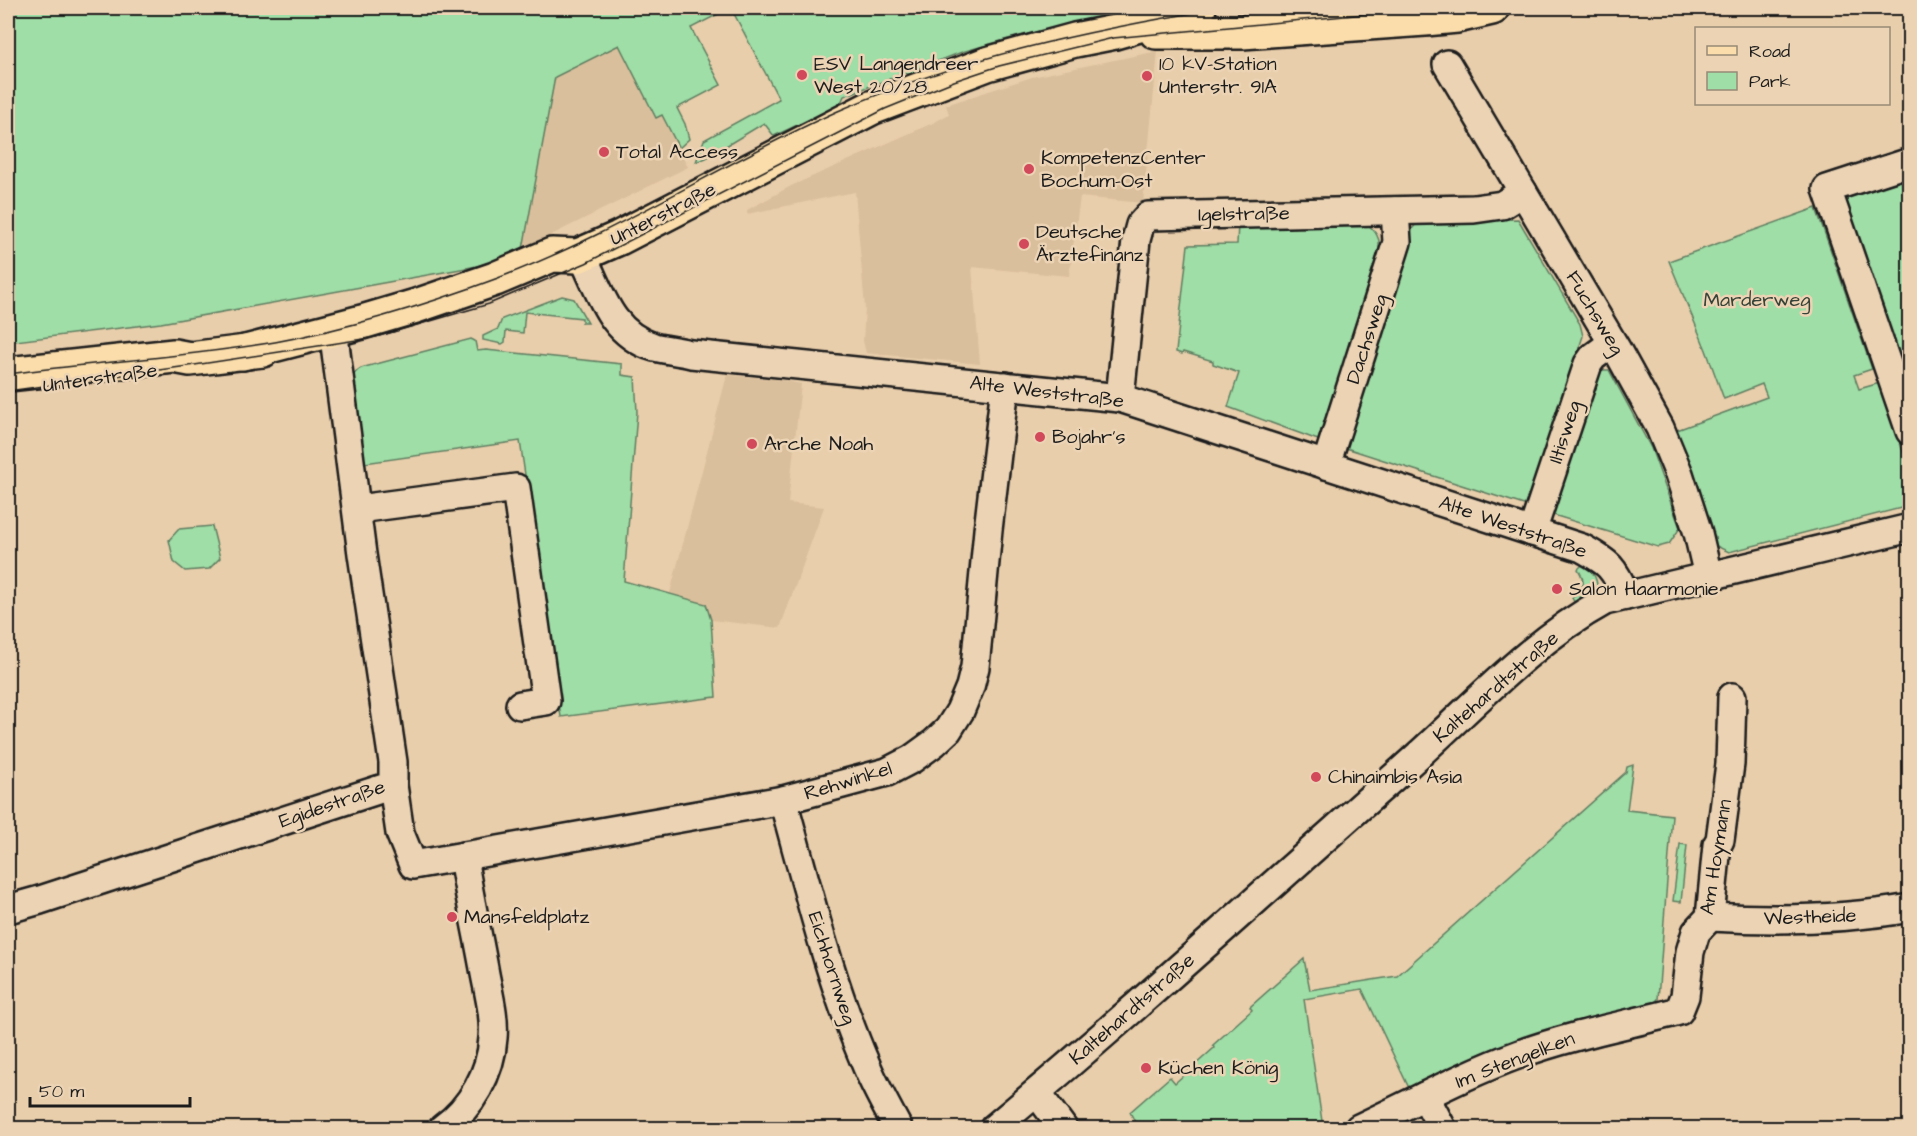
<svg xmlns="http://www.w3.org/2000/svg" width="1917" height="1136" viewBox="0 0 1917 1136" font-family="'Architects Daughter',sans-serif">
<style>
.built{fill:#dabf9c}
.green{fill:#9fdea6;stroke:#5e7d61;stroke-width:1.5}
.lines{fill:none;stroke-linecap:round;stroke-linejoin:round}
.minor-casing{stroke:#1c1c1c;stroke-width:32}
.major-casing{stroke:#1c1c1c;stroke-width:38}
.minor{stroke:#ebd3b4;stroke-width:27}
.major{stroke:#fbddab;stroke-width:33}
.tram{stroke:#1c1c1c;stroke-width:1.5}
.poi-dot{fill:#d1495b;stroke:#ebd3b4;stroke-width:2}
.labels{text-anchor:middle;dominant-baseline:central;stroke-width:5;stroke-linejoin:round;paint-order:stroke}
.poi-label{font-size:20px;fill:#1c1c1c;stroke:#ebd3b4;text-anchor:start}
.street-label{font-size:20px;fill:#1c1c1c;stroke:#ebd3b4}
.park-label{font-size:20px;fill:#364338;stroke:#ebd3b4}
</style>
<rect width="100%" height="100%" fill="#e9ceab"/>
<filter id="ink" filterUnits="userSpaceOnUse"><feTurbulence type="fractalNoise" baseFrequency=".0167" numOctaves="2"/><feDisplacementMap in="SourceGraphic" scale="12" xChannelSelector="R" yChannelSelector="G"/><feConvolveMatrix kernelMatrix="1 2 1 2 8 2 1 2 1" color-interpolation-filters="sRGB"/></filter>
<g filter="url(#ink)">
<g class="built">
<path d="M 619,44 L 656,118 L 662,115 L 688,167 L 523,249 L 555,77 Z"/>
<path d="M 1158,51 L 1143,203 L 1080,197 L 1069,276 L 972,267 L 980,364 L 866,353 L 863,341 L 865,308 L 855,192 L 747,214 L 747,210 L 791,186 L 935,122 L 949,114 L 946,105 L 1032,77 Z"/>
<path d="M 727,375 L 782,380 L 801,384 L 788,503 L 824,507 L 780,628 L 711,620 L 706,604 L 670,593 Z"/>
</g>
<g class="green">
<path d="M 8,8 L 730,8 L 691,28 L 721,85 L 677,108 L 685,124 L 689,139 L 679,148 L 662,115 L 656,118 L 619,45 L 555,77 L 523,249 L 494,263 L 161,323 L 8,342 Z"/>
<path d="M 731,8 L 1172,8 L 1107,22 L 1099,17 L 1008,39 L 962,52 L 917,69 L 915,75 L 912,76 L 905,73 L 844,96 L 840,105 L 774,136 L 764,123 L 706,158 L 696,162 L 704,140 L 779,99 Z"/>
<path d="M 1901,177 L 1904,196 L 1909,195 L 1909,381 L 1846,207 L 1846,201 L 1849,196 Z"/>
<path d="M 1816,208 L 1872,369 L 1854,375 L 1859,389 L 1880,383 L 1909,470 L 1909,506 L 1729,552 L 1716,546 L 1677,430 L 1767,397 L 1762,384 L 1724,399 L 1706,350 L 1669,261 Z"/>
<path d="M 1518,219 L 1580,324 L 1583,336 L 1527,506 L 1346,448 L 1412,229 L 1418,222 Z"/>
<path d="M 1364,222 C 1384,236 1380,245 1376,266 L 1318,440 L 1228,407 L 1239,373 L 1213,364 L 1213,361 L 1183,352 L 1182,354 L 1176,352 L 1188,245 L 1237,244 L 1238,224 Z"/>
<path d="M 562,296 L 574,299 L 588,323 L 582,323 L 582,318 L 525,312 L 523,333 L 506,331 L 505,342 L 502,344 L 483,340 L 483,336 L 498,329 L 502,319 Z"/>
<path d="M 471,339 L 475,341 L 477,351 L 486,350 L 622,364 L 622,375 L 635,377 L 637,412 L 624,581 L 706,604 L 711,620 L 716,697 L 561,717 L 520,441 L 365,463 L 352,388 C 352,379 352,373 361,368 Z"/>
<path d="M 1598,370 L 1609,370 L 1651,448 L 1680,528 L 1669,544 L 1658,547 L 1550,514 Z"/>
<path d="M 212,526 L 220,558 L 209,569 L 185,571 L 174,562 L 169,540 L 179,529 Z"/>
<path d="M 1584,563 C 1605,584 1599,592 1576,605 L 1572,598 C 1585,589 1586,582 1578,569 Z"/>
<path d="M 1633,765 L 1627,810 L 1672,815 L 1658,999 L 1652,1005 L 1543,1033 L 1409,1088 L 1362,989 L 1304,999 L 1323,1128 L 1138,1128 L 1130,1112 L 1170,1077 L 1175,1083 L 1214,1048 L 1213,1045 L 1252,1010 L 1250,1007 L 1304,959 L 1310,990 L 1397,976 L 1626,772 L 1627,767 Z"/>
<path d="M 1680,844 L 1687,845 L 1681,902 L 1673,901 Z"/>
</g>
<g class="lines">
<defs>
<g id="minor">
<path d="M 1447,64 L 1617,350 L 1660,428 L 1679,474 L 1698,533 L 1708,576"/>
<path d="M 1910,162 L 1827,189 L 1910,431"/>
<path d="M 582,255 C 600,291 610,334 654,347 C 666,350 679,351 691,354 L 1120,398 L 1582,548 C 1609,563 1614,567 1626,596"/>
<path d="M 1120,398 L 1136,240 L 1140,225 L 1148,216 L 1474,209 L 1502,205 L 1523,192"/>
<path d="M 1326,465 L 1397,242 L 1395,211"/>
<path d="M 358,509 L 516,488 L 546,701 L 520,705"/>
<path d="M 1532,532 L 1588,364 L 1593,357 L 1612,343"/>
<path d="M 393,785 L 400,833 L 413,865 L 783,800 L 887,772 L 912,759 L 934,743 L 948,730 L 960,711 L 970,687 L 975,667 L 988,530 L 1005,386"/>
<path d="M 783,800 C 808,890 830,982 867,1067 C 876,1088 887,1108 898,1128"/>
<path d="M 8,909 L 40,900 L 393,785 L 393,762 L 362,554 L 333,329"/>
<path d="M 1710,917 C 1778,921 1843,920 1910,908"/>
<path d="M 1037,1093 L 1063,1128"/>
<path d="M 1425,1096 L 1442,1128"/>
<path d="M 443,1128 C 471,1108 491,1073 493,1038 C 495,1017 489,995 485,974 C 478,934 469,896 463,856"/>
<path d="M 994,1128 C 1133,1012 1267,889 1403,769 C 1469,711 1528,643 1605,601 L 1910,528"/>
<path d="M 1359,1128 C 1412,1103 1465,1074 1520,1054 C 1572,1035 1626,1025 1679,1011 L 1685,996 L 1690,952 L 1696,932 L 1710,917 L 1717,845 L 1720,840 L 1730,764 L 1732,697"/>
</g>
<g id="major">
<path d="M 1156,32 L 1242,32 L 1425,19 L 1457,16 L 1492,8"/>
<path d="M 242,353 L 362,322 L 416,306 L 495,279 L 552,255 L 578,256 L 619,238 L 871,108 L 987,64 L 1075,40 L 1115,32 L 1199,8"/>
<path d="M 8,374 L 174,356 L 190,359 L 263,350"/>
</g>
</defs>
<use href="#minor" class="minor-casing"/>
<use href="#major" class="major-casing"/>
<use href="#minor" class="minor"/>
<use href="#major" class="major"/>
<g class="tram">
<path d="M 8,374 C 97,362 187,357 275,342 C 351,328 426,305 498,278 C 616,234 723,162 838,111 C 961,57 1090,30 1222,8"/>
<path d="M 8,391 L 188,366 L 376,337 L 489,304 L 586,263 L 885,109 L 954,81 L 999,66 L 1113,38 L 1429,8"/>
</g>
</g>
</g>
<g class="poi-dot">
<circle cx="802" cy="75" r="6"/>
<circle cx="1147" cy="76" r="6"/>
<circle cx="604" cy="152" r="6"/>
<circle cx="1029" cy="169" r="6"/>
<circle cx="1024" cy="244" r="6"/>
<circle cx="1040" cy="437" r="6"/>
<circle cx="752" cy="444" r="6"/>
<circle cx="1557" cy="589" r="6"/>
<circle cx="1316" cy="777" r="6"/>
<circle cx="452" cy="917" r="6"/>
<circle cx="1146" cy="1068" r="6"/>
</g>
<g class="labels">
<g class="poi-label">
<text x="814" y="64">ESV Langendreer<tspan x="814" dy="23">West 20/28</tspan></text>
<text x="1159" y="64">10 kV-Station<tspan x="1159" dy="23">Unterstr. 91A</tspan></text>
<text x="616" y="152">Total Access</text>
<text x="1041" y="158">KompetenzCenter<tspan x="1041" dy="23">Bochum-Ost</tspan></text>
<text x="1036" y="232">Deutsche<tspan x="1036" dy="23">Ärztefinanz</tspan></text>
<text x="1052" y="437">Bojahr’s</text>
<text x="764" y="444">Arche Noah</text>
<text x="1569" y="589">Salon Haarmonie</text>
<text x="1328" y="777">Chinaimbis Asia</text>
<text x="464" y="917">Mansfeldplatz</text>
<text x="1158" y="1068">Küchen König</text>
</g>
<g class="street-label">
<text transform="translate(663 214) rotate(-27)">Unterstraße</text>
<text transform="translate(1244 214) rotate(-1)">Igelstraße</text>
<text transform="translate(1595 313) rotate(59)">Fuchsweg</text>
<text transform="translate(1367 339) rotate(-72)">Dachsweg</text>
<text transform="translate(100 378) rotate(-8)">Unterstraße</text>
<text transform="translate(1047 392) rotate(7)">Alte Weststraße</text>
<text transform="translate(1565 432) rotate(-72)">Iltisweg</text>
<text transform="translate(1513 527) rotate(19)">Alte Weststraße</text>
<text transform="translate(1496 687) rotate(-41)">Kaltehardtstraße</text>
<text transform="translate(848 781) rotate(-17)">Rehwinkel</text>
<text transform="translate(332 804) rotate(-19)">Egidestraße</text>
<text transform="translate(1716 857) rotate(-81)">Am Hoymann</text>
<text transform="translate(1810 917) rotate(-2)">Westheide</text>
<text transform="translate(832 968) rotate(72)">Eichhornweg</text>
<text transform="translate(1132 1009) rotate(-41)">Kaltehardtstraße</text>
<text transform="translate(1515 1060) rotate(-21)">Im Stengelken</text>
</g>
<g class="park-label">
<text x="1757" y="300">Marderweg</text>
</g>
</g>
<rect width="1917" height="1136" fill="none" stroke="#ebd3b4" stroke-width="30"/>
<rect x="15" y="15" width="1887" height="1106" fill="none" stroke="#1c1c1c" stroke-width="2" filter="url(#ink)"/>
<rect x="1695" y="27" width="195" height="78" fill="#ebd3b4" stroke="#988a77" stroke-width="1.5"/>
<rect x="1707" y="46" width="30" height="9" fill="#fbddab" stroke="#988a77" stroke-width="1.5"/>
<text x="1749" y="57" font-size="18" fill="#1c1c1c">Road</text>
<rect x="1707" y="72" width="30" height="18" fill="#9fdea6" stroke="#988a77" stroke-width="1.5"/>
<text x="1749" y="87" font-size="18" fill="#1c1c1c">Park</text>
<path d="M30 1097v9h160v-9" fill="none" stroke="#1c1c1c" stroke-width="3"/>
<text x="39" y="1097" font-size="18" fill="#1c1c1c" stroke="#ebd3b4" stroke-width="4.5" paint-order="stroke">50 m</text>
</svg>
